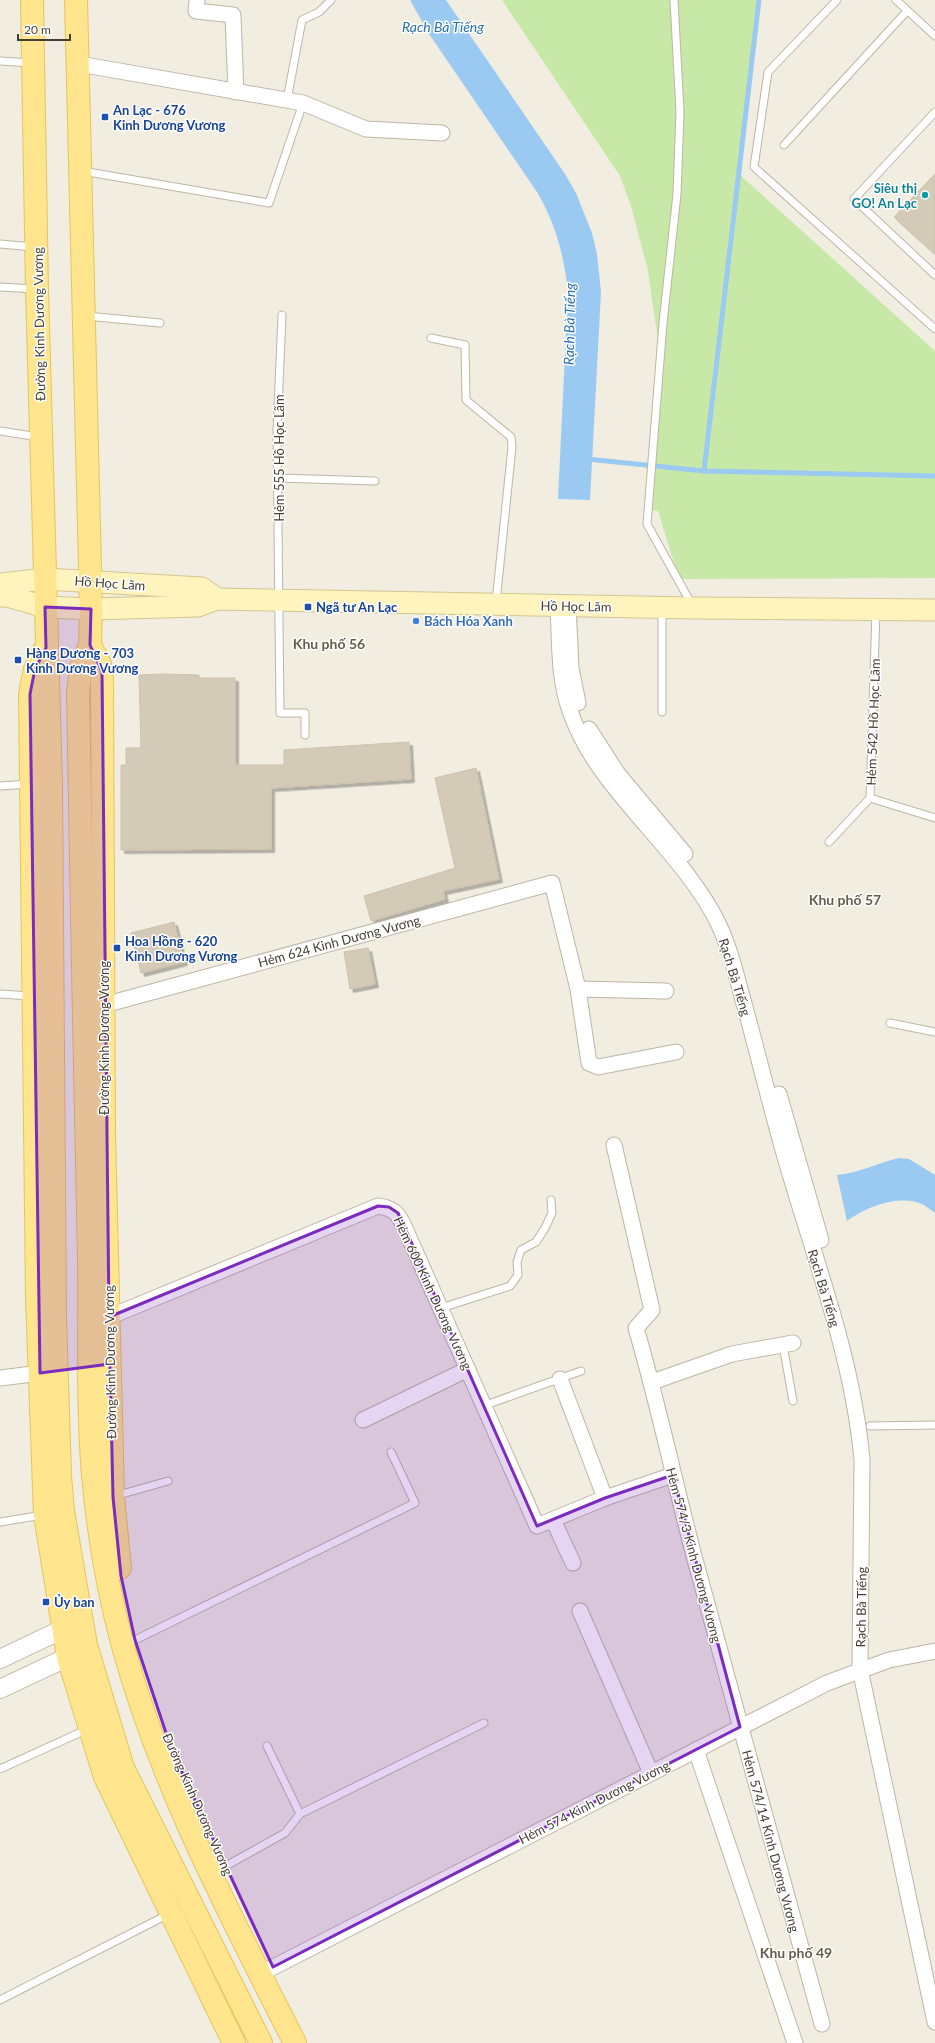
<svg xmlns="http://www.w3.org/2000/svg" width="935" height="2043" viewBox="0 0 935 2043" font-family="Lato,sans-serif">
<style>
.green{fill:#c8e8a8}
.water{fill:#9ac9f2}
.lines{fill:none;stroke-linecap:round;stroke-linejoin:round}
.stream{stroke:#9ac9f2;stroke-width:5}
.building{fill:#d3cab7;stroke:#cec2aa;filter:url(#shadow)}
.service-casing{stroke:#bdb6a4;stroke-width:9}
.minor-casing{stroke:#bdb6a4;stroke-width:17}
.tertiary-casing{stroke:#bdb6a4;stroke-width:20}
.secondary-casing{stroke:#d3c58f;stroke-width:23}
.primary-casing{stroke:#e6c45a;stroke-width:24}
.service{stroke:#fff;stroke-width:7}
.minor{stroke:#fff;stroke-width:15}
.tertiary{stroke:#fff;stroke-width:18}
.secondary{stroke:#fff3be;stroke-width:21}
.primary{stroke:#ffe58d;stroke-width:22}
.marked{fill:#7b2cbf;fill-opacity:0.2;stroke:#7b2cbf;stroke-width:3;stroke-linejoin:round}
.transit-dot{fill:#1a4fb4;stroke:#fff;stroke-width:1.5}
.culture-dot{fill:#0f9aa8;stroke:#fff;stroke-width:1.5}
.shop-dot{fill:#3f7fe0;stroke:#fff;stroke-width:1.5}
.labels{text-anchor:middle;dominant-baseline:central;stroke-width:3;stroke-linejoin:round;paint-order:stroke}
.transit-label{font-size:13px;font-weight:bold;fill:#164399;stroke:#fff;text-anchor:start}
.culture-label{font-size:13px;font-weight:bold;fill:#0d838f;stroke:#fff;text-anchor:end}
.street-label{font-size:13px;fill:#433d32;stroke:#fff}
.shop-label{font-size:13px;font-weight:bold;fill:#366cbe;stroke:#fff;text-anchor:start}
.water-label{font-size:14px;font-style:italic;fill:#2970b0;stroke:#fff}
.neighbourhood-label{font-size:14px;font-weight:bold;fill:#665c49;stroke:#fff}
</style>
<defs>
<filter id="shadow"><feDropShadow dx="3.5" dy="3.5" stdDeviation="0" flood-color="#0004"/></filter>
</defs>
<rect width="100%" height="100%" fill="#f1ede1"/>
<path class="green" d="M 502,0 L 759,0 L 739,174 L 935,351 L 935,578 L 679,579 L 658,511 L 645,510 L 658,341 L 648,271 L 631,206 L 620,176 Z"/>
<g class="water">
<path d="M 410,0 L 446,0 L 565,174 L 576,193 L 592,233 L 597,254 L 601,292 L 590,500 L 558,499 L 568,292 C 564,256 556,224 537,192 L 429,34 Z"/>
<path d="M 899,1158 L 909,1159 L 935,1175 L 935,1213 C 931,1210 926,1206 922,1204 C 898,1194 866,1207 847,1221 L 837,1175 C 859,1173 878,1163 899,1158 Z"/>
</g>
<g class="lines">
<g class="stream">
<path d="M 587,459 L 704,471 L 935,476"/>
<path d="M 704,471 L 759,0"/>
</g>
</g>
<g class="building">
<path d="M 935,174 L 935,254 L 894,217 Z"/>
<path d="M 164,674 L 199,675 L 199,678 L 235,678 L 235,765 L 284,765 L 284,750 L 409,742 L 411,779 L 271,788 L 271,849 L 121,850 L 121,765 L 126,765 L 126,748 L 141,748 L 139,675 Z"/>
<path d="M 476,768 L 499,879 L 443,891 L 445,899 L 371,921 L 364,896 L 455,868 L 435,778 Z"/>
<path d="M 174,922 L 184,962 L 141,973 L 131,933 Z"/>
<path d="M 368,948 L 375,984 L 350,989 L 344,952 Z"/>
</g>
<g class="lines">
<defs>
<g id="service">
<path d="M 674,0 L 680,112 L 677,194 L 663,323 L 647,524 L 692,605"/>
<path d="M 837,0 L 768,72 L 754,167 L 935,329"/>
<path d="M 896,0 L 935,36"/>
<path d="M 0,61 L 31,63"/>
<path d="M 287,100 L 302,20 L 319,12 L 331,0"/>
<path d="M 935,112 L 854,199 L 935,275"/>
<path d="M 784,145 L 907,11"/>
<path d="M 82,171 L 269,203 L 303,103"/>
<path d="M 0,244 L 34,247"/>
<path d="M 0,287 L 35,289"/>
<path d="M 282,315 L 277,431 L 280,713 L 305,713 L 305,735"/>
<path d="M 86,316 L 160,323"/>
<path d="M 431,338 L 465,345 L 466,400 L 511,437 L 512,447 L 496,602"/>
<path d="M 0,431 L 39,437"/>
<path d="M 278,478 L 375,481"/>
<path d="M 662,610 L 662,712"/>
<path d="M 0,786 L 29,784"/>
<path d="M 870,798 L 935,818"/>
<path d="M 829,842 L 870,798 L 876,611"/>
<path d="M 0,994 L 31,996"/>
<path d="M 890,1023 L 935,1032"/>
<path d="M 441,1308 L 510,1286 L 518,1275 L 517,1262 L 521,1250 L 536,1242 L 545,1228 L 552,1213 L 551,1200"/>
<path d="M 783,1345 L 793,1401"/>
<path d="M 483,1406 L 581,1371"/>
<path d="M 870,1426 L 935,1425"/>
<path d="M 115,1496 L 168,1481"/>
<path d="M 0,1522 L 43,1515"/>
<path d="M 135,1640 L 415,1503 L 391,1452"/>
<path d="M 267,1746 L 300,1814"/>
<path d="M 0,1769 L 88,1729"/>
<path d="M 224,1867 L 285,1833 L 300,1814 L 484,1723"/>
<path d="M 0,2000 L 169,1914"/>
</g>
<g id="minor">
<path d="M 197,0 L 196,11 L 233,15 L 236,92"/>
<path d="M 79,64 L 303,103 L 366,129 L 442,133"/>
<path d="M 558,606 C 560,641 558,678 570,711 C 598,792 680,846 718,923 C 731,950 737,979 745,1007 C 756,1047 766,1088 777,1128 C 806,1239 852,1346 862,1460 L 860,1669 L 935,2022"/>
<path d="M 568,606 L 571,668 L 578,703"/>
<path d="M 589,729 L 618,774 L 685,854"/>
<path d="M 578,989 L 666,991"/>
<path d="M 104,1005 L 552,883 L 578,989 L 589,1063 L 598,1067 L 676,1052"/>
<path d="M 779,1094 L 821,1240"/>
<path d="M 614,1145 L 652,1310 L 636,1328 C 658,1403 674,1480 694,1556 C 736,1712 779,1868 822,2024"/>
<path d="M 109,1317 L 378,1206 C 393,1208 398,1213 404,1226 L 537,1526 L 605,1498 L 673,1475"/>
<path d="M 0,1378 L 40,1373"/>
<path d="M 560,1379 L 605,1498"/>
<path d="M 652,1382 L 732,1354 L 793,1343"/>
<path d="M 363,1420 L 468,1369"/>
<path d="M 553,1520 L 573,1563"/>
<path d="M 580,1611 L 651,1773"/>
<path d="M 696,1750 L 795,2043"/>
<path d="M 260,1974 L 827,1683 L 889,1660 L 935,1651"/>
</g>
<g id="tertiary">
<path d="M 0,1659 L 63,1629"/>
<path d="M 0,1689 L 68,1657"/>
</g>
<g id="secondary">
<path d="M 0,584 L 45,579 L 202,588 L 217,599"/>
<path d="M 0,596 L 7,596 L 45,607 L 91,609 L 198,606 L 217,599 L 694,608 L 935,610"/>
</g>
<g id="primary">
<path d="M 32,0 L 37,290 L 51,784 L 55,1318 L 60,1476 L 63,1511 L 86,1645 L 123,1768 L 261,2043"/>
<path d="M 76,0 L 91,609 L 90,645 L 81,666 L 78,693 C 82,881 84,1070 89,1258 C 90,1330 87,1403 93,1475 C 98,1532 108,1591 123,1646 C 161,1785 230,1915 295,2043"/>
<path d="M 90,645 L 100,664 L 102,681 L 104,1134 L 113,1497 L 120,1568"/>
<path d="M 43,652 L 35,669 L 30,694 L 37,1297 L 45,1515 L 68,1657 L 105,1777 L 234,2043"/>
</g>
</defs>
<use href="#service" class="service-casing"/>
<use href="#minor" class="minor-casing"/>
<use href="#tertiary" class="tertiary-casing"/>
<use href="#secondary" class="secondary-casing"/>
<use href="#primary" class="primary-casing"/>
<use href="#service" class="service"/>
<use href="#minor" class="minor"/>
<use href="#tertiary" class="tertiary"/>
<use href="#secondary" class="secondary"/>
<use href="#primary" class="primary"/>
</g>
<path class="marked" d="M 45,607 L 91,609 L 90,645 L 102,672 L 109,1317 L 378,1206 L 389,1207 L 398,1213 L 404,1226 L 537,1526 L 605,1498 L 673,1475 L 740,1727 L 273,1967 L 172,1751 L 135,1640 L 121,1576 L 113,1497 L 110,1364 L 40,1373 L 30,694 L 35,669 L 46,648 Z"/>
<g class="transit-dot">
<rect x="101" y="113" width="8" height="8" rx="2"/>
<rect x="304" y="603" width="8" height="8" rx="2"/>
<rect x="14" y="656" width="8" height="8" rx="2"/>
<rect x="113" y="944" width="8" height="8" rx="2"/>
<rect x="42" y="1598" width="8" height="8" rx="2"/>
</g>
<circle class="culture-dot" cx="925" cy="195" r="4"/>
<circle class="shop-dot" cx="416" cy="621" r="4"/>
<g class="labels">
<g class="transit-label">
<text x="113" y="110">An Lạc - 676<tspan x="113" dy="15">Kinh Dương Vương</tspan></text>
<text x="316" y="607">Ngã tư An Lạc</text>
<text x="26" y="653">Hàng Dương - 703<tspan x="26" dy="15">Kinh Dương Vương</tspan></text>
<text x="125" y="941">Hoa Hồng - 620<tspan x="125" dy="15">Kinh Dương Vương</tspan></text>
<text x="54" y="1602">Ủy ban</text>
</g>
<g class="culture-label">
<text x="917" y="188">Siêu thị<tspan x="917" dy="15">GO! An Lạc</tspan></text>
</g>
<g class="street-label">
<text transform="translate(39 324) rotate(-91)">Đường Kinh Dương Vương</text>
<text transform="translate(279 458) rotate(-90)">Hẻm 555 Hồ Học Lãm</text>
<text transform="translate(110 583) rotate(4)">Hồ Học Lãm</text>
<text transform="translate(576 606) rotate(1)">Hồ Học Lãm</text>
<text transform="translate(873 722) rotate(-88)">Hẻm 542 Hồ Học Lãm</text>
<text transform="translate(339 941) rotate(-15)">Hẻm 624 Kinh Dương Vương</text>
<text transform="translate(735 977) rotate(73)">Rạch Bà Tiếng</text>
<text transform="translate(104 1038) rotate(-90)">Đường Kinh Dương Vương</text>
<text transform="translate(824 1288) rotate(73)">Rạch Bà Tiếng</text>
<text transform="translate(433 1293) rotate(65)">Hẻm 600 Kinh Dương Vương</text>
<text transform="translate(110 1362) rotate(-91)">Đường Kinh Dương Vương</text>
<text transform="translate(694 1555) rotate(75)">Hẻm 574/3 Kinh Dương Vương</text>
<text transform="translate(861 1607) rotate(-89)">Rạch Bà Tiếng</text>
<text transform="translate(594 1802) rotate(-27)">Hẻm 574 Kinh Dương Vương</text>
<text transform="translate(198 1804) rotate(66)">Đường Kinh Dương Vương</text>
<text transform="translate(771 1841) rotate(75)">Hẻm 574/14 Kinh Dương Vương</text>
</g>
<g class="shop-label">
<text x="424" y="621">Bách Hóa Xanh</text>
</g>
<g class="water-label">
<text x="443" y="26">Rạch Bà Tiếng</text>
<text transform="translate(569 324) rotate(-89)">Rạch Bà Tiếng</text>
</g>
<g class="neighbourhood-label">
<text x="329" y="643">Khu phố 56</text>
<text x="845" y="899">Khu phố 57</text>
<text x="796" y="1952">Khu phố 49</text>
</g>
</g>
<path d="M18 34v6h52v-6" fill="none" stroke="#433d32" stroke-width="2"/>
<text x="24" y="34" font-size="12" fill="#433d32" stroke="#ffffff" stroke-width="3" paint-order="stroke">20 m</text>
</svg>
